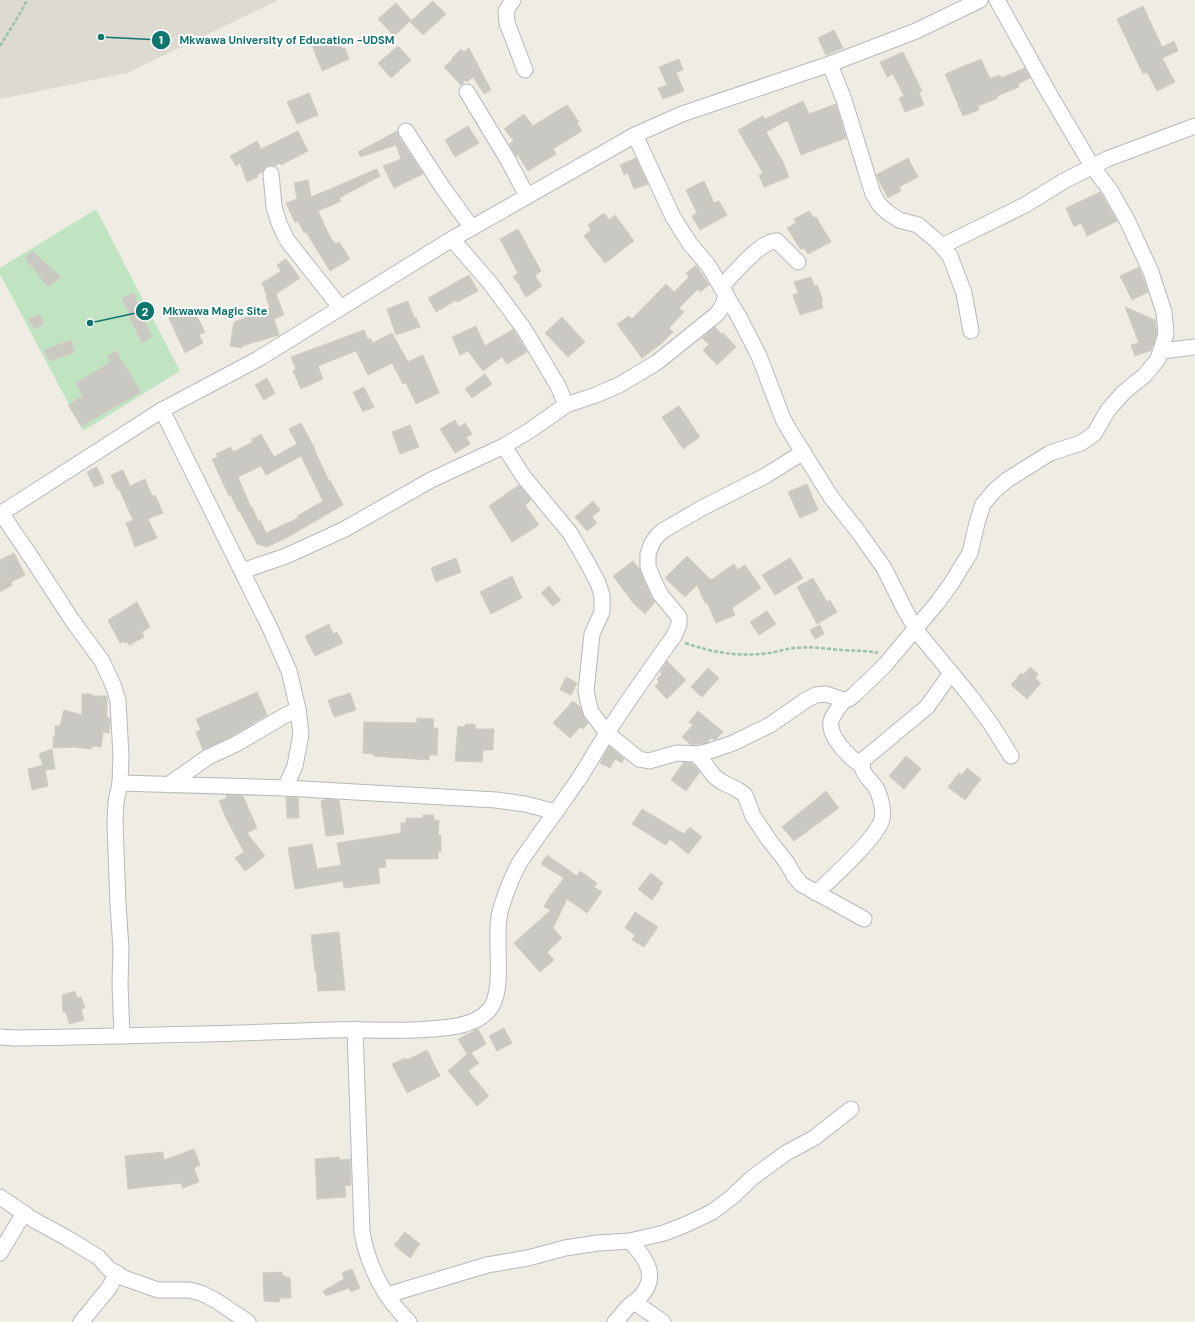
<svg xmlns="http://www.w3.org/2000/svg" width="1195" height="1322" viewBox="0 0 1195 1322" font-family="'DM Sans',sans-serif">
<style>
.education{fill:#dddbd1}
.green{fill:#c0e4c2}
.building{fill:#cac8c2;stroke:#d2cdc2;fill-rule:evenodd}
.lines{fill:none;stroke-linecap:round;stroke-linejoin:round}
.street-casing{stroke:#b6b9bd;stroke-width:17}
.path{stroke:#98c3a6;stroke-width:2.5;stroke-dasharray:4 2;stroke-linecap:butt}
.street{stroke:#fff;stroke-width:15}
.leader{fill:none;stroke:#0f766e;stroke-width:1.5}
.callout-dot{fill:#0f766e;stroke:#fff;stroke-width:1.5}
.mark-label{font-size:12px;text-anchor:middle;font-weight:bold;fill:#fff}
.callout-label{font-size:11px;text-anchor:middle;font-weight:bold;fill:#0f766e;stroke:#fff;stroke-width:4;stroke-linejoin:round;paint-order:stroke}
</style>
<rect width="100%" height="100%" fill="#eeece3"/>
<path class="education" d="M 0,0 L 277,0 L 275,2 L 127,73 L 0,99 Z"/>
<path class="green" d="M 96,209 L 180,371 L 83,431 L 0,274 L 0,268 Z"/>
<g class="building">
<path d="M 433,1 L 446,14 L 423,35 L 410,22 Z"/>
<path d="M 396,3 L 411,20 L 394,36 L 378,19 Z"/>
<path d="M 1143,6 L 1162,47 L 1174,41 L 1178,51 L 1162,58 L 1175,82 L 1157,91 L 1147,72 L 1143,74 L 1117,19 Z"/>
<path d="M 834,30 L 843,48 L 826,55 L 818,38 Z"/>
<path d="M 336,35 L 342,49 L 345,48 L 349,59 L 322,71 L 312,45 Z"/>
<path d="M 398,46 L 411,60 L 391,78 L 378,63 Z"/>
<path d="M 469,48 L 491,90 L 484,94 L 473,77 L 467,82 L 466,80 L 461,85 L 444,67 L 453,59 L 452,58 L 461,49 L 464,52 Z"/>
<path d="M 903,52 L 922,91 L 919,92 L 924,105 L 905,112 L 899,98 L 904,96 L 893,74 L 887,77 L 880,62 Z"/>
<path d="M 679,59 L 683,70 L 676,72 L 684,91 L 663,99 L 658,88 L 667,85 L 659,67 Z"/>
<path d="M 981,59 L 990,79 L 1000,75 L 1001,78 L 1025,68 L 1030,78 L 1018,84 L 1019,87 L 997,96 L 998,98 L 978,106 L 979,110 L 963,116 L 945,74 Z"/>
<path d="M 309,93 L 318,115 L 297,124 L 287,102 Z"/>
<path d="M 803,101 L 809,114 L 836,104 L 846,138 L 801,155 L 788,121 L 786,121 L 766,132 L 783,162 L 789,177 L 764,187 L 759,175 L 763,173 L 738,130 L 763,116 L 765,119 Z"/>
<path d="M 567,105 L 579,122 L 577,123 L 582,131 L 553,149 L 556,154 L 528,171 L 518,155 L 516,156 L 509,144 L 514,141 L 504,129 L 524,114 L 533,126 Z"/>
<path d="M 468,126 L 479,143 L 455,157 L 445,140 Z"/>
<path d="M 298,131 L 308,151 L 281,165 L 280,163 L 275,166 L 271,165 L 266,166 L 262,172 L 257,175 L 258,177 L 247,182 L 240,163 L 236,166 L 230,156 L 257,141 L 261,149 Z"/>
<path d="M 397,131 L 398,136 L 423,174 L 394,188 L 383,166 L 401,159 L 396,145 L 361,157 L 358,152 Z"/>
<path d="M 636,158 L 648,184 L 634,189 L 628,173 L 624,175 L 620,165 Z"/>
<path d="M 908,158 L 918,177 L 899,187 L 901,191 L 888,198 L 876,175 Z"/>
<path d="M 377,169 L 380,176 L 339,198 L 341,201 L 318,211 L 330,237 L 336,244 L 339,242 L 350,259 L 330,271 L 306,232 L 304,233 L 298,221 L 295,223 L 286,203 L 297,199 L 294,183 L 308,180 L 311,197 Z"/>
<path d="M 704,181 L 714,203 L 719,201 L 727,215 L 700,230 L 692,216 L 697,213 L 686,190 Z"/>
<path d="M 1100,192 L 1117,221 L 1087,236 L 1081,223 L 1074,227 L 1066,208 Z"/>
<path d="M 809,211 L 814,218 L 816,217 L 831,242 L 808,254 L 804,248 L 801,250 L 787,228 L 796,223 L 794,219 Z"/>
<path d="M 604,213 L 609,220 L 615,215 L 634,241 L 605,263 L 584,236 L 591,230 L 588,225 Z"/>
<path d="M 518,229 L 541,271 L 535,276 L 542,286 L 526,297 L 520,287 L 521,286 L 513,277 L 518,273 L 500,239 Z"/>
<path d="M 32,251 L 61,277 L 48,287 L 25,258 Z"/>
<path d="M 286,259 L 300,278 L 276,294 L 284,315 L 274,319 L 279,335 L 242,346 L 242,348 L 230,346 L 234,322 L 270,308 L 266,297 L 267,296 L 262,283 L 281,271 L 277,265 Z"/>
<path d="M 696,265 L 709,285 L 700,292 L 698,289 L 679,308 L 684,312 L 669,328 L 673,332 L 662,343 L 642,358 L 617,324 L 629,316 L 632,319 L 666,284 L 674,292 L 689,277 L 686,273 Z"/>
<path d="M 1139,267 L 1148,292 L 1132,300 L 1120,276 Z"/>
<path d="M 469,275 L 478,291 L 457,302 L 456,300 L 436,312 L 428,298 Z"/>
<path d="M 811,277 L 814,286 L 817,285 L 823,300 L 821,301 L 823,308 L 800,315 L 793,295 L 798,293 L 794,282 Z"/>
<path d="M 133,293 L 139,306 L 138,307 L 152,337 L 142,343 L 128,314 L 129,313 L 122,298 Z"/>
<path d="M 408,301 L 414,318 L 416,317 L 420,327 L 396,335 L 387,309 Z"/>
<path d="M 192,307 L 205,332 L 199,335 L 203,343 L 185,353 L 169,318 Z"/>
<path d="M 1125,307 L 1155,320 L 1157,333 L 1153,346 L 1151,347 L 1152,350 L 1135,356 L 1131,345 L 1139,343 Z"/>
<path d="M 40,314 L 44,324 L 34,329 L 29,319 Z"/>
<path d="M 562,317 L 585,342 L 568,357 L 545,333 Z"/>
<path d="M 476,326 L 485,346 L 513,329 L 527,352 L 507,364 L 502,357 L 483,371 L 468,351 L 460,355 L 452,337 Z"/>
<path d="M 715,327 L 721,334 L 723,333 L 736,347 L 717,365 L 703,350 L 709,344 L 702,338 Z"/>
<path d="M 364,330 L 368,340 L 370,338 L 373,343 L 392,333 L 408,362 L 423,355 L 439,393 L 416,404 L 406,383 L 403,384 L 392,363 L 368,375 L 356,351 L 318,366 L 323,379 L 301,389 L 293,371 L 296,369 L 291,357 Z"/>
<path d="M 71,340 L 75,352 L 53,360 L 49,360 L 44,350 Z"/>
<path d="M 116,351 L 141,392 L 81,426 L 68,405 L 83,396 L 76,383 L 111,362 L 107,356 Z"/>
<path d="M 485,374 L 492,384 L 472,398 L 465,389 Z"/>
<path d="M 267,378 L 275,393 L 264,400 L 255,385 Z"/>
<path d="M 364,387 L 374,407 L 363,412 L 353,392 Z"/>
<path d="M 679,406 L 700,437 L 683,449 L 662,417 Z"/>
<path d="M 455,420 L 459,427 L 465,423 L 472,434 L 466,437 L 470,444 L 455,453 L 440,429 Z"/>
<path d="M 301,423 L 315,449 L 314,449 L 329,481 L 330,480 L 343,505 L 288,537 L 267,547 L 257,544 L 239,510 L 238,511 L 231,495 L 229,496 L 212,459 L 218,457 L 216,454 L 231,447 L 233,452 L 253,442 L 251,440 L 261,434 L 274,457 L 297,444 L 289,429 ZM 301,456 L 323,501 L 297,516 L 298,518 L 266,533 L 260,520 L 258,521 L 252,507 L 251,508 L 238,477 L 261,466 L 266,475 Z"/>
<path d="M 410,425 L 419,447 L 400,454 L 392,432 Z"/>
<path d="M 97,467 L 104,483 L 94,487 L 87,472 Z"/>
<path d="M 123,470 L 130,486 L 145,479 L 152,496 L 155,495 L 163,513 L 148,519 L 157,538 L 135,547 L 126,523 L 133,520 L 119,489 L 117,489 L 111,475 Z"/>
<path d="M 807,484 L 818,510 L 800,518 L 788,492 Z"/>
<path d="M 519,485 L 531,500 L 525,505 L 539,525 L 512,542 L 489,506 Z"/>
<path d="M 593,501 L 600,510 L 592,517 L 597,523 L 587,531 L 575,517 Z"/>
<path d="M 14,553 L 25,575 L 11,582 L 12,585 L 0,592 L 0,560 Z"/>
<path d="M 687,556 L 711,580 L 734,564 L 738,570 L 745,565 L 761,588 L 732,608 L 735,615 L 716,623 L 707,602 L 705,603 L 697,585 L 685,597 L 665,578 Z"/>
<path d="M 456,558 L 461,572 L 436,582 L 431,568 Z"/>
<path d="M 790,558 L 803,578 L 775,595 L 762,575 Z"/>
<path d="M 633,561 L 640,570 L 652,598 L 655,602 L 645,614 L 634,604 L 613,576 Z"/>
<path d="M 512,576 L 522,598 L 491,614 L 480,592 Z"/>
<path d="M 813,578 L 827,602 L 830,600 L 837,612 L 817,624 L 797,587 Z"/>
<path d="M 549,586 L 561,600 L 553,606 L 541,593 Z"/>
<path d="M 137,602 L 150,627 L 142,632 L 144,637 L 129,645 L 128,642 L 125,643 L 124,641 L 120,643 L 108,620 Z"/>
<path d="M 767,611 L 776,624 L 759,635 L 750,622 Z"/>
<path d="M 329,624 L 333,634 L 337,632 L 343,643 L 315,656 L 305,636 Z"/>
<path d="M 820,625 L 824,634 L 815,639 L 810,630 Z"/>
<path d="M 667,661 L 686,680 L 667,699 L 655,686 L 659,682 L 657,679 L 662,674 L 660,672 Z"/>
<path d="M 1030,667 L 1038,674 L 1035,678 L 1041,683 L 1027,699 L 1011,685 L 1021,673 L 1023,675 Z"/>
<path d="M 708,668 L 719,678 L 702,697 L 691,687 Z"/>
<path d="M 566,677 L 577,683 L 571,695 L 560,690 Z"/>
<path d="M 257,692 L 267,715 L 232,736 L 203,750 L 196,732 L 201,730 L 196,719 Z"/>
<path d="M 350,693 L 356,710 L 334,717 L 328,700 Z"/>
<path d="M 82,694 L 92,694 L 92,696 L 107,696 L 107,718 L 110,718 L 110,722 L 109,733 L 103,732 L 101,747 L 92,746 L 92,749 L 74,747 L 53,748 L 53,737 L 55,737 L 55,726 L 60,726 L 64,710 L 82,715 Z"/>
<path d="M 573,701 L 581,708 L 584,717 L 588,723 L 583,729 L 580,727 L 570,738 L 553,723 Z"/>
<path d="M 698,711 L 723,732 L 716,739 L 714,740 L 711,738 L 707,743 L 691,745 L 682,737 L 693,725 L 689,722 Z"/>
<path d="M 417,718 L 434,719 L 433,728 L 438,728 L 437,755 L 429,755 L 429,760 L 373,756 L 373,754 L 363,753 L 364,722 L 417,723 Z"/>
<path d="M 465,724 L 475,724 L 475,729 L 494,729 L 493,750 L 483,750 L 482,762 L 455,761 L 458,726 L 465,727 Z"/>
<path d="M 609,746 L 624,759 L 622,763 L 615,759 L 610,768 L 600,763 Z"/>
<path d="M 52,749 L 55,769 L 45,770 L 48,786 L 32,790 L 28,769 L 43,765 L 39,754 Z"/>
<path d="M 906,756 L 921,769 L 904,789 L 889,776 Z"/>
<path d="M 684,762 L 692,763 L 700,772 L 686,791 L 671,780 Z"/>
<path d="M 967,768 L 981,779 L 965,800 L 948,787 L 959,773 L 962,775 Z"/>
<path d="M 826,791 L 839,808 L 794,841 L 782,827 Z"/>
<path d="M 226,795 L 243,796 L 257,828 L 247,833 L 265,856 L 245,871 L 235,858 L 244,852 L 226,818 L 219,801 L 227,798 Z"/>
<path d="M 286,797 L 298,798 L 299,818 L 287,818 Z"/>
<path d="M 328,799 L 339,800 L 344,834 L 326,836 L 321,801 Z"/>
<path d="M 642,809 L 684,834 L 690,827 L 702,837 L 688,854 L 670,839 L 666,845 L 632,824 Z"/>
<path d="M 423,815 L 434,815 L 434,820 L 439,820 L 438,835 L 441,835 L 441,852 L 438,852 L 438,859 L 385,859 L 386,867 L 378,868 L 380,883 L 344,888 L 343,881 L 295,889 L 288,848 L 312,844 L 317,869 L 341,865 L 337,843 L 401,833 L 401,823 L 406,823 L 406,818 L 423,818 Z"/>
<path d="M 547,855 L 577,876 L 580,871 L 597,883 L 594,887 L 602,892 L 587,913 L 567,899 L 553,928 L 562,938 L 547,952 L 554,960 L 540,972 L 514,943 L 551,910 L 544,907 L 551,894 L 552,894 L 564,878 L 541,864 Z"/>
<path d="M 651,873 L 663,883 L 659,888 L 660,889 L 652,900 L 638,889 Z"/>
<path d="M 635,912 L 658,927 L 644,947 L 632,940 L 635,935 L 625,928 Z"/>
<path d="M 339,932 L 345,990 L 318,991 L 316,970 L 315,971 L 311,935 Z"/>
<path d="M 75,991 L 77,998 L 81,997 L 85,1008 L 81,1009 L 84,1020 L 69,1024 L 66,1012 L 63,1012 L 62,995 Z"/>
<path d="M 504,1028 L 512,1043 L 497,1051 L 489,1036 Z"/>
<path d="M 478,1029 L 486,1044 L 471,1053 L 479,1063 L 468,1071 L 489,1096 L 477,1106 L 448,1071 L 467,1054 L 458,1039 Z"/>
<path d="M 427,1050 L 440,1076 L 407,1093 L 392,1064 L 406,1058 L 407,1060 Z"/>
<path d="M 194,1149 L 200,1165 L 194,1168 L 199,1182 L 183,1188 L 181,1183 L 128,1189 L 125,1156 L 163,1152 L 164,1160 Z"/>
<path d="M 339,1157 L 339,1160 L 350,1159 L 351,1185 L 345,1186 L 346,1197 L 317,1199 L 315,1159 Z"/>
<path d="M 405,1232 L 420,1244 L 410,1258 L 394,1245 Z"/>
<path d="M 352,1269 L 360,1288 L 351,1292 L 349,1288 L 326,1296 L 323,1291 L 344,1279 L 342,1273 Z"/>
<path d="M 282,1272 L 283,1276 L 290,1278 L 291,1298 L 280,1298 L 279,1302 L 264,1301 L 263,1273 Z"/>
</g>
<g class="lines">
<defs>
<g id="street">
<path d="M 513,0 L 506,11 L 507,23 L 525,70"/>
<path d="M 830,64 L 844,100 L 873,194 L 879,204 L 887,212 L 899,220 L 918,225 L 937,241 L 950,256 L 964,293 L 971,331"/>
<path d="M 467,92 L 508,160 L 527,196"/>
<path d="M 406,131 L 443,188 L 472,228"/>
<path d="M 635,135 L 673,217 L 690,244 L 708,265 L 739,317 L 759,356 L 783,419 L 791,433 L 831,497 L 860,534 L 884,568 L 905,610 L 919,634 L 971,697 L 991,724 L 1011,756"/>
<path d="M 271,174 L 274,207 L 279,223 L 287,240 L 340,307"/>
<path d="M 452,239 L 490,283 L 524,329 L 558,386 L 566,405"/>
<path d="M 942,246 L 1025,205 L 1064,181 L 1107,159 L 1195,126"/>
<path d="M 721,287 C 732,276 762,239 777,241 L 798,262"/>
<path d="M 1161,351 L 1195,347"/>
<path d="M 162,410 L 270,628 L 289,671 L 298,709 L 301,734 L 295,766 L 285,788"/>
<path d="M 504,446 L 523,476 L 570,533 L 587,562 L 598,583 L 602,595 L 602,612 L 592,634 L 586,691 L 588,701 L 591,712 L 607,733 L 639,759 L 649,761 L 677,753 L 697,754 L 710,751 L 733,743 L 770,725 L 806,700 L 816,695 L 826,694 L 844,700 L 849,699 L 854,695 L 885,665 L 937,603 L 951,584 L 970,553 L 977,523 L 983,504 L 994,491 L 1007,480 L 1050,453 L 1081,443 L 1094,434 L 1108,410 L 1124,392 L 1145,375 L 1158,359 L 1166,334 L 1164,312 L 1151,272 L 1128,222 L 1110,190 L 1092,166 L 1050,95 L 997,0"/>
<path d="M 1,513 L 33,560 L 72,620 L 102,661 L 114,687 L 118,701 L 121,756 L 120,783 L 116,802 L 115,823 L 118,904 L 121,949 L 120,984 L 122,1036"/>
<path d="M 0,514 L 162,410 L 258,359 L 452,239 L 635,135 L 682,114 L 830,64 L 916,31 L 980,0"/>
<path d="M 242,571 L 286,556 L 343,530 L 431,480 L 504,446 L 532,429 L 566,405 L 596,395 L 619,385 L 656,363 L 717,314 L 723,305 L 726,294"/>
<path d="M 844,700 C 840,706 833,714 831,721 C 828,737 850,758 862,766"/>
<path d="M 697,754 L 715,777 L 722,782 L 738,790 L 745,795 L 753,816 L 769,840 L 787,863 L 795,877 L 801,884 L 864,919"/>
<path d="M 120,783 L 285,788 L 496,800 L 525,804 L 556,812"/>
<path d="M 168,785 L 208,757 L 236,744 L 284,716 L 298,709"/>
<path d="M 816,893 C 831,879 878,837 882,819 C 884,811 881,800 878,792 C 873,779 859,776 863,760 L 927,707 L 951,673"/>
<path d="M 355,1029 L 362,1232 C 368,1266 384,1297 409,1322"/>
<path d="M 0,1037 L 15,1038 C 120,1036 224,1034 329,1030 C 372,1029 415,1033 457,1026 C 468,1024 481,1019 489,1010 C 507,989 492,937 501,908 C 506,892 512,876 520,862 C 527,852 534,842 541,832 C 554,815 566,797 578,780 C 588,765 597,749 607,733 C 628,700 651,668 674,636 L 679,624 L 679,617 L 660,594 L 653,579 L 648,567 L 648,554 L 652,543 L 657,536 L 664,530 L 702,508 L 765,476 L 797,456 L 803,451"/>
<path d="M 0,1197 L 34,1220 L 67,1238 L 98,1257 L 109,1269 L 124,1278 L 158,1290 L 189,1290 L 201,1293 L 215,1300 L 248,1322"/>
<path d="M 0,1253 L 24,1213"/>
<path d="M 387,1295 L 487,1265 L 528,1258 L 565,1248 L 598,1243 L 630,1241 L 664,1233 L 687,1224 L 712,1212 L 732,1197 L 752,1178 L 786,1153 L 814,1138 L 851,1109"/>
<path d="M 634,1302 L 663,1322"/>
<path d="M 81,1322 L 109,1288 L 117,1273"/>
<path d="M 615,1322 C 620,1317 624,1311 629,1306 C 632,1303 636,1301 639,1298 C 660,1277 646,1258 630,1241"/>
</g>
</defs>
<use href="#street" class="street-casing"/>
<g class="path">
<path d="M 0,46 L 22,10 L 27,0"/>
<path d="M 685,643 C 715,653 738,657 769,653 C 778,652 787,648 796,648 C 811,646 826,649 841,650 C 854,651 865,650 878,653"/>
</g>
<use href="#street" class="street"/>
</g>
<path class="leader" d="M101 37L161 40M90 323L145 311"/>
<g class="callout-dot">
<circle cx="101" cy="37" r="4"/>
<circle cx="90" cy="323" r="4"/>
<circle cx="161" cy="40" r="10"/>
<circle cx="145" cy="311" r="10"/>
</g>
<g class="mark-label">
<text x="161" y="44">1</text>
<text x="145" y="316">2</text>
</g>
<g class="callout-label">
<text x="287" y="44">Mkwawa University of Education -UDSM</text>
<text x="215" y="315">Mkwawa Magic Site</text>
</g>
</svg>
